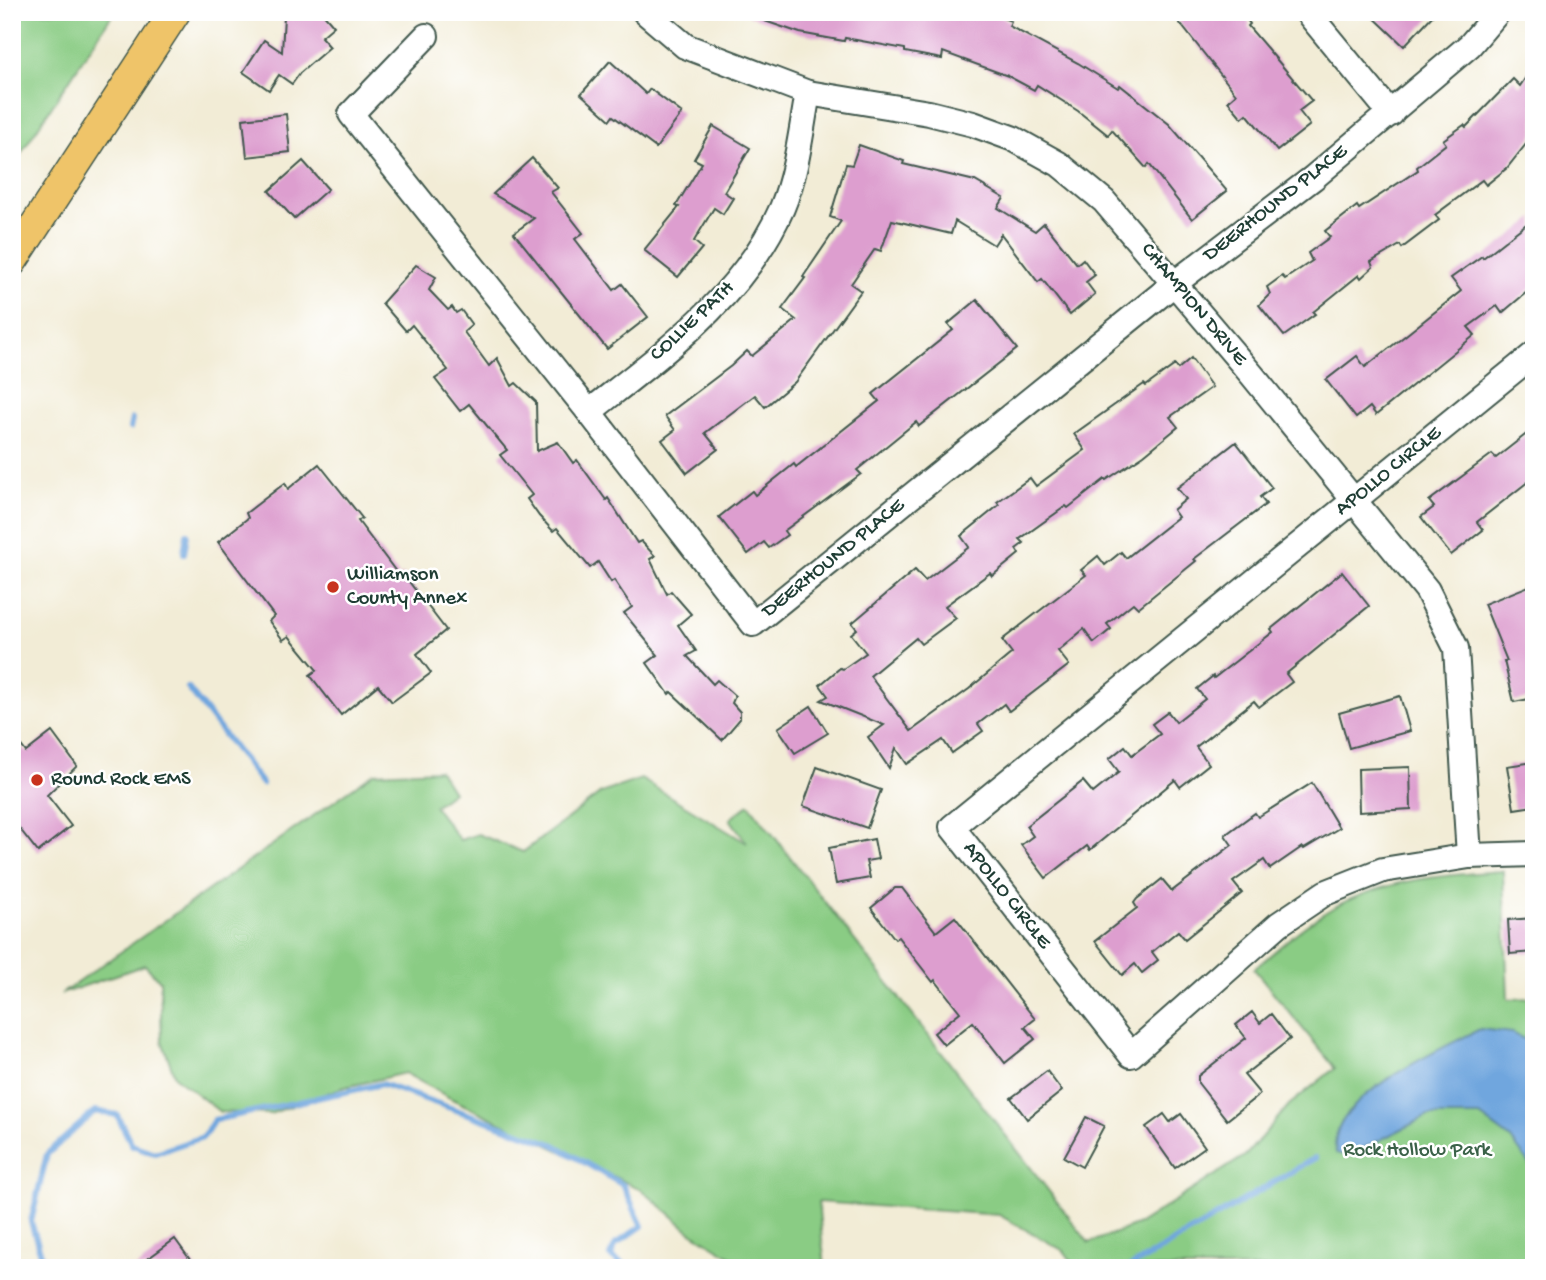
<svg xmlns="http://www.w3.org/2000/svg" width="1546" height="1280" viewBox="0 0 1546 1280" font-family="'Gochi Hand',sans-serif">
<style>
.green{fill:#8acc84;stroke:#54845c;stroke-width:2}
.water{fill:#70a6de;stroke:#487289;stroke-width:2}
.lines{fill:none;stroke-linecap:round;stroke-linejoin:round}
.stream{stroke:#70a6de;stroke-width:6}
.building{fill:#dd9ecf}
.minor-casing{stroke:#3f574c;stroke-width:28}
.major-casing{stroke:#3f574c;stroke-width:33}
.minor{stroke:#fff;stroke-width:24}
.major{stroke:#efc469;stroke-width:30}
.poi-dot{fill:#c8321e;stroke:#fff;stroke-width:2.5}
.labels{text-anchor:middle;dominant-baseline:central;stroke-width:5;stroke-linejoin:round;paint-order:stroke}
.street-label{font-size:21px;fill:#1f3d34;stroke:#fff}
.poi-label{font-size:21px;fill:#1f3d34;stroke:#fff;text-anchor:start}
.park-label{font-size:21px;fill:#3a6148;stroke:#fff}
</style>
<rect width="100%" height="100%" fill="#fff"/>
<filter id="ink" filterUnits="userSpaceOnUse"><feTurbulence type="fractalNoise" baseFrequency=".0143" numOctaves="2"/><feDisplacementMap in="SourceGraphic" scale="14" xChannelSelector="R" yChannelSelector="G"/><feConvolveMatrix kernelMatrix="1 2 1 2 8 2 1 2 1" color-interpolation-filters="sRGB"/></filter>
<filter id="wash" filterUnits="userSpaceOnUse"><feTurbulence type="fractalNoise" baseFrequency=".00686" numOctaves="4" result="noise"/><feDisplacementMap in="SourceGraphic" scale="28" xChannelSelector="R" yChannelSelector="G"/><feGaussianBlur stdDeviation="1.57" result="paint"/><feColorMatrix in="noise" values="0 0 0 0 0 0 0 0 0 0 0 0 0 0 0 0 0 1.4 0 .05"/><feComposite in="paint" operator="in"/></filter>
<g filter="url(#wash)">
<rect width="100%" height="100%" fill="#f2ecd6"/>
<g class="green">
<path d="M 12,12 L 114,12 L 12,167 Z"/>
<path d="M 439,770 L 453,792 L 434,806 L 460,840 L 478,834 L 523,852 L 601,793 L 641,779 L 747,843 L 730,819 L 749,804 L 1089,1243 L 1139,1224 L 1246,1155 L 1289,1105 L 1335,1068 L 1254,969 C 1279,948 1303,925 1331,909 C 1385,879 1443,875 1503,871 L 1508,999 L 1534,998 L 1534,1268 L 1077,1268 L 1064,1251 L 999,1215 L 818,1202 L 825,1268 L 750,1268 L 690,1231 L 642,1190 L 452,1099 L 405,1073 L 341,1088 L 270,1114 L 220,1112 L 175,1077 L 162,1041 L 160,981 L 145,965 L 61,994 L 374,773 Z"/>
</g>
<path class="water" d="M 1480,1029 L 1512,1033 L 1534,1044 L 1534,1171 L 1511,1139 L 1480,1116 L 1428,1116 L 1348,1156 L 1336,1153 C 1323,1099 1442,1049 1480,1029 Z"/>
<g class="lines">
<g class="stream">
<path d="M 130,428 L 132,419"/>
<path d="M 184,553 L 187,534"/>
<path d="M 188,688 L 262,784"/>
<path d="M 39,1268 L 44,1264 L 31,1222 L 47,1154 L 95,1111 L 117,1115 L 132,1145 L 155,1153 L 203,1137 L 214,1120 L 382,1084 L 553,1144 L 623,1185 L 642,1226 L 616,1244 L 610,1256 L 628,1268"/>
<path d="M 1129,1268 L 1315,1158"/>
</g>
</g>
<g id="blocks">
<g class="building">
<path d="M 298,12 L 322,12 L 334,26 L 321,37 L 330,47 L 300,73 L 292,84 L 279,75 L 269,90 L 243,72 L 264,40 L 282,52 L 284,16 L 294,16 Z"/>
<path d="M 747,12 L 987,12 L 1011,21 L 1009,26 L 1078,63 L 1118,88 L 1120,85 L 1169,124 L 1227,191 L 1192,219 L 1149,164 L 1146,168 L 1112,130 L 1108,135 L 1078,111 L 1037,85 L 1034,90 L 1008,76 L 943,52 L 942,59 L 905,52 L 905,49 L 845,38 L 844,41 L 800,33 L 747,15 Z"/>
<path d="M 1171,12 L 1241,12 L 1250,24 L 1248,26 L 1312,101 L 1299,111 L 1310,125 L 1277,151 L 1247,114 L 1242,118 L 1228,101 L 1236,94 Z"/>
<path d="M 1368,12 L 1436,12 L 1404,46 Z"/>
<path d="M 610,61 L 646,94 L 650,89 L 682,113 L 656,148 L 613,116 L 610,120 L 581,94 Z"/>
<path d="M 1534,65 L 1534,134 L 1507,168 L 1486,185 L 1482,180 L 1435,215 L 1439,220 L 1402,248 L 1400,245 L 1371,262 L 1373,267 L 1361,278 L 1359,275 L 1313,312 L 1315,314 L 1284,336 L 1259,305 L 1270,294 L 1267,287 L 1282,276 L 1285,279 L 1312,261 L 1308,253 L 1330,237 L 1325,231 L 1357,206 L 1359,209 L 1418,170 L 1417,167 L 1446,144 L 1443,140 L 1464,125 L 1466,127 L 1513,79 L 1520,86 Z"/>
<path d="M 286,114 L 290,152 L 247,157 L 243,119 Z"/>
<path d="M 713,126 L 750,148 L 724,192 L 733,198 L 723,214 L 714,208 L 694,241 L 702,248 L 678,277 L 644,250 L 679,207 L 676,206 L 702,163 L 694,159 Z"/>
<path d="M 859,145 L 904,161 L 903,164 L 975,181 L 1004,198 L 998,208 L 1035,231 L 1044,223 L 1077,264 L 1083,259 L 1095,275 L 1086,282 L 1095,294 L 1070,315 L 1042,279 L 1038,282 L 1001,234 L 994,245 L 955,221 L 951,234 L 892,220 L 881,251 L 875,249 L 851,284 L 861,291 L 795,382 L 765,407 L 755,395 L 705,433 L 718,449 L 687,473 L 662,440 L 675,430 L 665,416 L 731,366 L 747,351 L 752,356 L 796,320 L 782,309 L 805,278 L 803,277 L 841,221 L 830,217 L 846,164 L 852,165 Z"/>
<path d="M 532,158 L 558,188 L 551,192 L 583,233 L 575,239 L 614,290 L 622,284 L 648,317 L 607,349 L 514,233 L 534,218 L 493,194 Z"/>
<path d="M 303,161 L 328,189 L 294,219 L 269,191 Z"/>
<path d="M 1534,218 L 1534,286 L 1502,313 L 1497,306 L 1468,327 L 1475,335 L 1376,415 L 1370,407 L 1356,418 L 1326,380 L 1357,356 L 1365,367 L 1406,335 L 1461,291 L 1451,278 L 1482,256 L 1483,258 Z"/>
<path d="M 416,265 L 436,277 L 429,290 L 448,310 L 452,307 L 456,313 L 461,310 L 472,325 L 464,332 L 489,366 L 497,358 L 512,386 L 516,383 L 536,402 L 537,451 L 558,442 L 573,463 L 577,460 L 606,500 L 608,498 L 637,543 L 641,541 L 655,556 L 650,559 L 667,594 L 671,591 L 691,614 L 678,625 L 696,651 L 687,656 L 713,684 L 717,680 L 735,696 L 732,703 L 740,712 L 740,719 L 722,740 L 671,692 L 669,694 L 647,663 L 658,655 L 624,613 L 632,607 L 614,580 L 611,582 L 598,562 L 590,568 L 557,528 L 553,531 L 539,516 L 527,499 L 532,495 L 500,455 L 507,450 L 469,404 L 460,411 L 435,379 L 448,370 L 412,325 L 406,331 L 382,303 Z"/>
<path d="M 977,300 L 1017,349 L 919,426 L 916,422 L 857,470 L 861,474 L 784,531 L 787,535 L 769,548 L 764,542 L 748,554 L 719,517 L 752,491 L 755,495 L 794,464 L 796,467 L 879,401 L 873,394 L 953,330 L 948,324 Z"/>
<path d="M 1191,358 L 1212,387 L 1170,417 L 1178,427 L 1144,455 L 1106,480 L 1105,479 L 1068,508 L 1066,506 L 1020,539 L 1024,543 L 1016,549 L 1019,554 L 992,576 L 990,573 L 945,606 L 956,618 L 921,644 L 916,638 L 870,676 L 911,731 L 969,689 L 1012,653 L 1002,640 L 1086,575 L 1081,570 L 1098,556 L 1105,565 L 1121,552 L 1126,558 L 1178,517 L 1173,510 L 1186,499 L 1177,488 L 1236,442 L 1272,488 L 1260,497 L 1266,504 L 1194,559 L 1196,561 L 1138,608 L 1133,603 L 1107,624 L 1111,629 L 1094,643 L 1084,629 L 1058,651 L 1069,665 L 1009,711 L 1004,704 L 978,724 L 983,731 L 952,753 L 943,740 L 907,764 L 896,748 L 889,768 L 868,737 L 884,725 L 821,700 L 828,696 L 820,685 L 840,668 L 843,669 L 866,653 L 851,634 L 857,629 L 852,623 L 915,570 L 925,581 L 969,547 L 961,536 L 999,505 L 997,502 L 1030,478 L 1036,486 L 1085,450 L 1074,434 L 1144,384 L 1146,386 L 1175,365 L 1178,369 Z"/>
<path d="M 1534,428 L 1534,477 L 1477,522 L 1483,530 L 1451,555 L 1421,517 L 1434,507 L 1429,501 L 1492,454 L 1496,458 Z"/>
<path d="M 319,464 L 362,518 L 358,521 L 400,577 L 403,574 L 446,630 L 417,654 L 431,673 L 392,702 L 378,685 L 341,715 L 310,675 L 317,670 L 289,636 L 283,640 L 269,621 L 274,616 L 218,542 L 248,518 L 246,513 L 285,483 L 288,489 Z"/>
<path d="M 1342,572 L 1369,606 L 1286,674 L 1292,682 L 1259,707 L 1254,701 L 1196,747 L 1209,764 L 1180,787 L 1175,780 L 1090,850 L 1087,846 L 1046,878 L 1021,845 L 1033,836 L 1026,826 L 1083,781 L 1093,793 L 1119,772 L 1109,759 L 1125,746 L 1132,755 L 1160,734 L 1152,724 L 1168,712 L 1176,722 L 1205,699 L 1197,689 L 1213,676 L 1214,678 L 1273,632 L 1271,629 Z"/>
<path d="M 1534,584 L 1534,698 L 1514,702 L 1504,661 L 1507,661 L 1484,604 Z"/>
<path d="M 1400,696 L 1410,731 L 1349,748 L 1339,713 Z"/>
<path d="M 811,706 L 828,733 L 795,753 L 778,728 Z"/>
<path d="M 52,732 L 77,766 L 47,795 L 71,826 L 38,852 L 12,819 L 12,734 L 26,752 Z"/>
<path d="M 1534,762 L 1534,806 L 1514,809 L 1507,766 Z"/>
<path d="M 817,767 L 881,790 L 867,828 L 803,806 Z"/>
<path d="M 1410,767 L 1411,809 L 1359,812 L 1358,769 Z"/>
<path d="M 1312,783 L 1339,828 L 1304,849 L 1302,847 L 1270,869 L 1264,860 L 1233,882 L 1242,893 L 1200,927 L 1185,939 L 1178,931 L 1152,952 L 1158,960 L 1142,973 L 1135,964 L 1122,975 L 1095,941 L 1137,908 L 1134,903 L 1137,899 L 1162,879 L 1172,891 L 1232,845 L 1225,835 L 1255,813 L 1258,817 Z"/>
<path d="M 874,839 L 878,859 L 866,861 L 870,878 L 836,884 L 829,848 Z"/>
<path d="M 895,888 L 902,888 L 936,932 L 955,917 L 1035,1019 L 1025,1027 L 1035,1039 L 1005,1063 L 973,1022 L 944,1045 L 934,1033 L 960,1012 L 935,980 L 933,982 L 898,937 L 895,939 L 871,908 Z"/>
<path d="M 1534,918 L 1534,952 L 1510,954 L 1508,920 Z"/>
<path d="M 1252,1012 L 1260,1023 L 1271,1014 L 1290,1039 L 1244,1075 L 1260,1094 L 1227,1120 L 1198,1083 L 1198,1076 L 1246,1038 L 1236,1025 Z"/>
<path d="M 1047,1071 L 1062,1091 L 1027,1119 L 1011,1098 Z"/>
<path d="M 1164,1114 L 1170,1122 L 1181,1114 L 1205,1147 L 1175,1168 L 1146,1127 Z"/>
<path d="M 1086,1117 L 1104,1126 L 1082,1167 L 1064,1157 Z"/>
<path d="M 175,1239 L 196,1268 L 135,1268 Z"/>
</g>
</g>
</g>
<g filter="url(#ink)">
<use href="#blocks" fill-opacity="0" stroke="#3f574c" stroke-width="2"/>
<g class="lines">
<defs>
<g id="minor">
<path d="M 645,12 L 685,46 L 808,93 L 929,113 L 973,124 L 1014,139 L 1059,164 L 1104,201 L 1252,375 L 1427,590 L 1456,648 L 1469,856"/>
<path d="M 1307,12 L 1391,114"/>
<path d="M 426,36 L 351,114 L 589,412 L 753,624 L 1175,283 L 1313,178 L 1470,45 L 1498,12"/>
<path d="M 1534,354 L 952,827 L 1131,1055 L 1279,924 L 1325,893 L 1383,870 L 1469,856 L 1534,854"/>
<path d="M 589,412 C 663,353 743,297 782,208 C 797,172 801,131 808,93"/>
</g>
<path id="major" d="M 12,261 L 175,12"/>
</defs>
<use href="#minor" class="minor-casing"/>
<use href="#major" class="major-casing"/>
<use href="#minor" class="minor"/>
<use href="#major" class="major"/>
</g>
</g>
<g class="poi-dot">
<circle cx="333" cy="587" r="7"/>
<circle cx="37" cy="780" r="7"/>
</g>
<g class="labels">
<g class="street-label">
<text transform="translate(1276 204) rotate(-38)">DEERHOUND PLACE</text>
<text transform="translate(1193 305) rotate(50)">CHAMPION DRIVE</text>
<text transform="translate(693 322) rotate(-43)">COLLIE PATH</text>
<text transform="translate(1389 472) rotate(-39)">APOLLO CIRCLE</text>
<text transform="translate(834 559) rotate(-39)">DEERHOUND PLACE</text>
<text transform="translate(1006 896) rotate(52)">APOLLO CIRCLE</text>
</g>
<g class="poi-label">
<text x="347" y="575">Williamson<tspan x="347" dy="24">County Annex</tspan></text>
<text x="51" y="780">Round Rock EMS</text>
</g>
<g class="park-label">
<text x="1417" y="1151">Rock Hollow Park</text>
</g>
</g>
<rect width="1546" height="1280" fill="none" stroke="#fff" stroke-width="42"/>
</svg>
